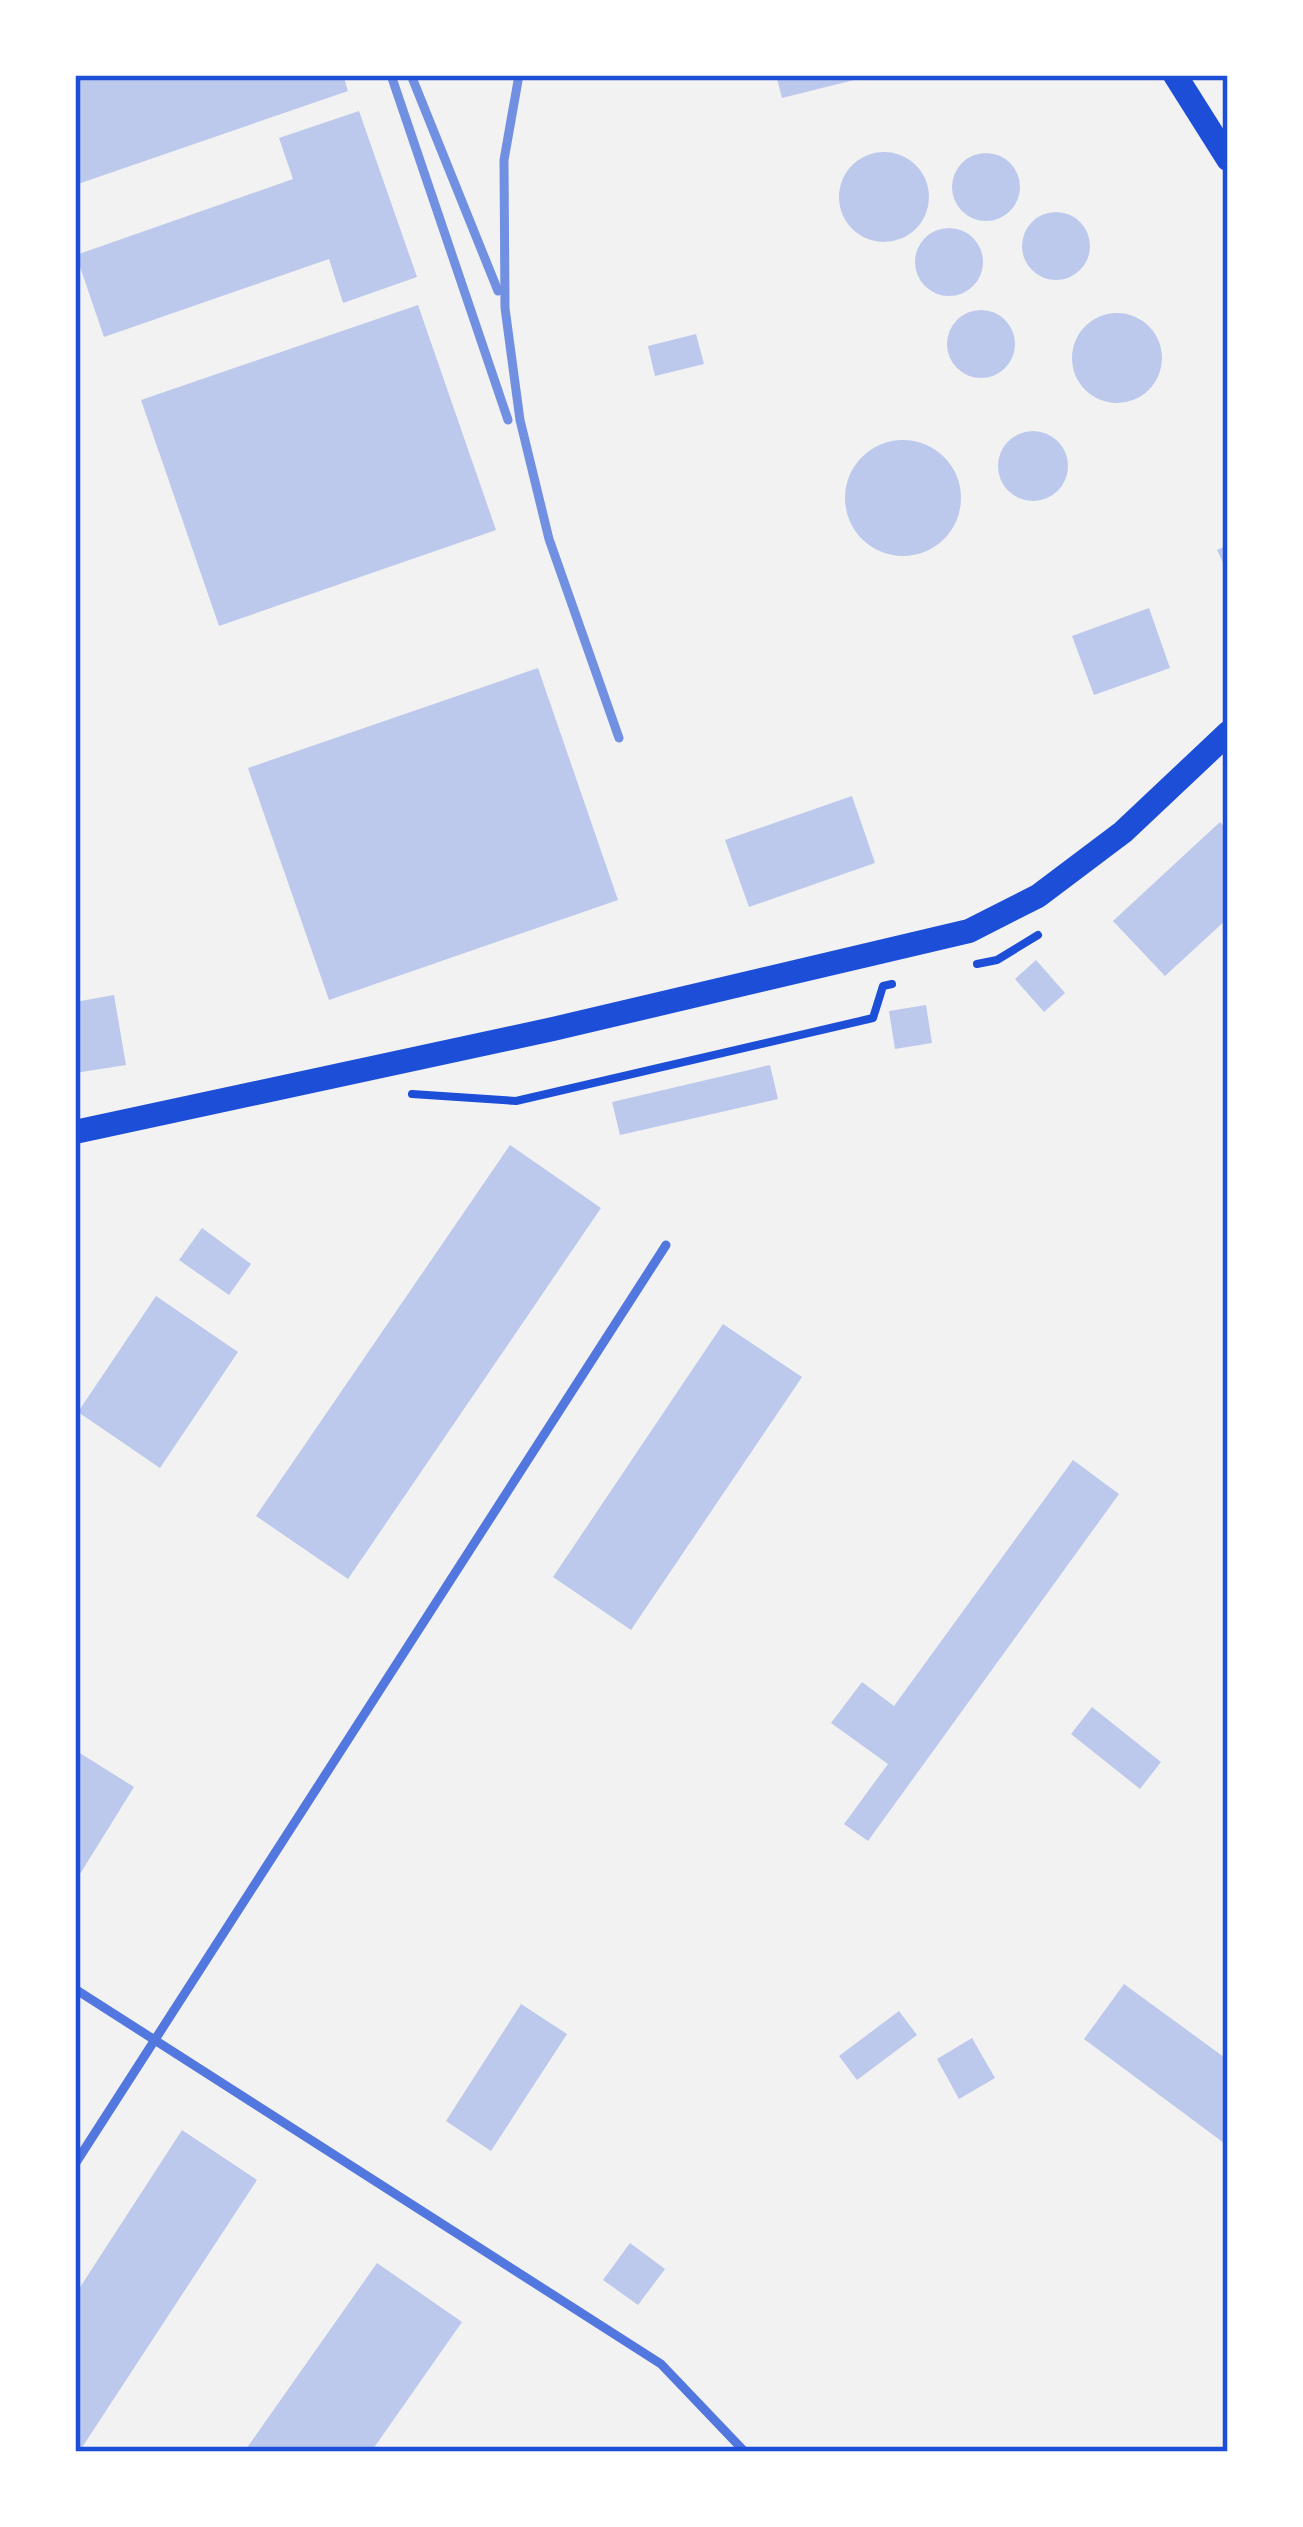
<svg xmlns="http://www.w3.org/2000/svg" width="1303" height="2527" viewBox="0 0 1303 2527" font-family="Overpass,sans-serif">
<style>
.building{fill:#bdc9ec}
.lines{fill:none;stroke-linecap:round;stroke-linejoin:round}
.path{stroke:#1d4ed8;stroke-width:8}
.service{stroke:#5277de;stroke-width:9}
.secondary{stroke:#1d4ed8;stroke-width:24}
.rail{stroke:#7290e2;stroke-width:9}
.neatline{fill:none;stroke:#1d4ed8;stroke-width:4.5}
</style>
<rect width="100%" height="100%" fill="#f2f2f2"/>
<g class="building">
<path d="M 75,75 L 343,75 L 348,91 L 75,185 Z"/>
<path d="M 776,75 L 857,75 L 858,79 L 782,98 Z"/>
<path d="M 359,111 L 417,277 L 343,303 L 329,259 L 104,337 L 76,255 L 293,179 L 279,138 Z"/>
<circle cx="884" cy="197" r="45"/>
<circle cx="986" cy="187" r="34"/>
<circle cx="1056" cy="246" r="34"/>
<circle cx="949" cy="262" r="34"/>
<path d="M 418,305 L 496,530 L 219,626 L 141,400 Z"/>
<circle cx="981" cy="344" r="34"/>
<circle cx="1117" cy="358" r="45"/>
<path d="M 696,334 L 704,364 L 655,376 L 648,346 Z"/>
<circle cx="1033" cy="466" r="35"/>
<circle cx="903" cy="498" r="58"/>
<path d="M 1228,545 L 1228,573 L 1217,550 Z"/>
<path d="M 1149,608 L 1170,668 L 1094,695 L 1072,636 Z"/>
<path d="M 538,668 L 618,900 L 329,1000 L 248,768 Z"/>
<path d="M 852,796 L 875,863 L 749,907 L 725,840 Z"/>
<path d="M 1220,822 L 1228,831 L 1228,918 L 1165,976 L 1113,921 Z"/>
<path d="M 1036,960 L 1065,993 L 1044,1012 L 1015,979 Z"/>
<path d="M 114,995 L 126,1065 L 75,1073 L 75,1002 Z"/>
<path d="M 926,1005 L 932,1043 L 895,1049 L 889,1011 Z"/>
<path d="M 770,1065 L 778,1099 L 620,1135 L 612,1102 Z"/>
<path d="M 510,1145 L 601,1208 L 348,1579 L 256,1516 Z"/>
<path d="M 202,1228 L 251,1264 L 229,1295 L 179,1260 Z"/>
<path d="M 156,1296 L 238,1352 L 160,1468 L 78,1412 Z"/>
<path d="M 723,1324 L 802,1377 L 631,1630 L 553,1577 Z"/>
<path d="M 1073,1460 L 1119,1494 L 868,1841 L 844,1824 L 888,1764 L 831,1723 L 862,1682 L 894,1706 Z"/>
<path d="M 1092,1707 L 1161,1762 L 1140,1789 L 1071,1734 Z"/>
<path d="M 75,1750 L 134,1787 L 75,1882 Z"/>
<path d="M 1124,1984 L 1228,2060 L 1228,2146 L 1084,2039 Z"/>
<path d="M 521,2004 L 567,2034 L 491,2151 L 446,2121 Z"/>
<path d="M 899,2011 L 917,2035 L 857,2080 L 839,2056 Z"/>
<path d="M 972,2038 L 995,2078 L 959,2099 L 937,2059 Z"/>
<path d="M 182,2130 L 257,2180 L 79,2452 L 75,2452 L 75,2295 Z"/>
<path d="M 630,2243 L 665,2269 L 638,2305 L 603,2280 Z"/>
<path d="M 377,2263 L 462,2322 L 371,2452 L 244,2452 Z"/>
</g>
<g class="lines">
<g class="path">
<path d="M 977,964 L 997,960 L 1038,935"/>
<path d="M 412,1094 L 516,1101 L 873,1018 L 883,986 L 892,984"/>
</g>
<g class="service">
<path d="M 75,1989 L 661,2364 L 745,2452"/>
<path d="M 75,2164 L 666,1245"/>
</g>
<g class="secondary">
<path d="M 1175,75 L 1228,159"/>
<path d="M 75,1132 L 553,1029 L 969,931 L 1038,896 L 1123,832 L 1228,733"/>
</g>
<g class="rail">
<path d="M 391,75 L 508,420"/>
<path d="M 411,75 L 498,291"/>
<path d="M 519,75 L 504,160 L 505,308 L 520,420 L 549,539 L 619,738"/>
</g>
</g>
<rect width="1303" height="2527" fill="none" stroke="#ffffff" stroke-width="156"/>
<rect x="78" y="78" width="1147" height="2371" class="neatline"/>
</svg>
